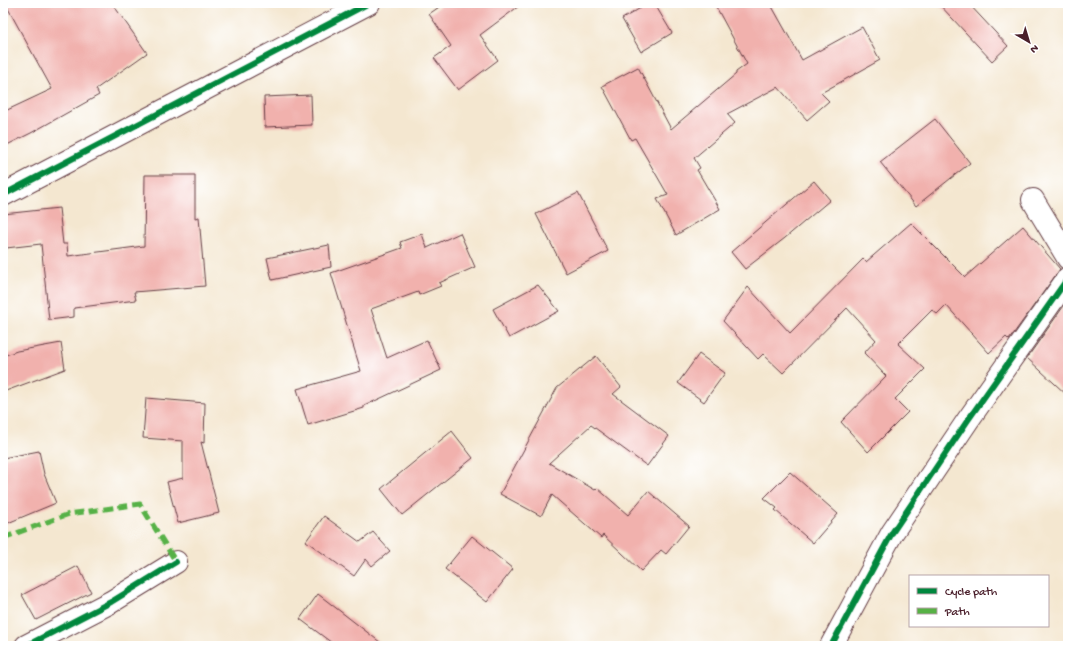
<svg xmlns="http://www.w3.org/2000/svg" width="1071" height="649" viewBox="0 0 1071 649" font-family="'Gochi Hand',sans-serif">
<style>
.building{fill:#f1b1ad}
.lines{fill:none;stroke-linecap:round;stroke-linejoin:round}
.minor-casing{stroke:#643d44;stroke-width:24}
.minor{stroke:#fff;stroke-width:22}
.quiet{stroke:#57b146;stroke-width:5;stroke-dasharray:10 5;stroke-linecap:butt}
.cycleway-casing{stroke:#fff;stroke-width:8}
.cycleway{stroke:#00873e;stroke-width:6}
</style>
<rect width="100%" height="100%" fill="#fff"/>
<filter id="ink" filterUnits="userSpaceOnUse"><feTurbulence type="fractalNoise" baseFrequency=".025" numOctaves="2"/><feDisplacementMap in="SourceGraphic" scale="8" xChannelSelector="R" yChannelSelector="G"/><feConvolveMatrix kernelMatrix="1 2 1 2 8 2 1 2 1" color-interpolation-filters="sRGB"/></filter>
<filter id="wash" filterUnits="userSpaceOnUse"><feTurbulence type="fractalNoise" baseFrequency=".012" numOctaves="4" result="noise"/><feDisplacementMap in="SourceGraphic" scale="16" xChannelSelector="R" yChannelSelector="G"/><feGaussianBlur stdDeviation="0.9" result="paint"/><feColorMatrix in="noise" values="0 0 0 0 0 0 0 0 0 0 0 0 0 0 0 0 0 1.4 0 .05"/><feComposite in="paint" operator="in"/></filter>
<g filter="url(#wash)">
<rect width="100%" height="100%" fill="#f4e7d0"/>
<g id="blocks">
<g class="building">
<path d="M 5,3 L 112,3 L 147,53 L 96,89 L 99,95 L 31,133 L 3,147 L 3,112 L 52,89 Z"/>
<path d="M 445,3 L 523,3 L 480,35 L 498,60 L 458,90 L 434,58 L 451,46 L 429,14 Z"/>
<path d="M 649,3 L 654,3 L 672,33 L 641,52 L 622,19 Z"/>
<path d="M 714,3 L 770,3 L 802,60 L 862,27 L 880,60 L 821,93 L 829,101 L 807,120 L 778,87 L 727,114 L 735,123 L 694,158 L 700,168 L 697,170 L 720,209 L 676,235 L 657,199 L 668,195 L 635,138 L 631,140 L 602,86 L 638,67 L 671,129 L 736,74 L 736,72 L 747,64 Z"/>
<path d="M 938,3 L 968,3 L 1008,46 L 992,61 Z"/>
<path d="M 311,95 L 312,125 L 265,127 L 264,97 Z"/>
<path d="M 935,119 L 970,163 L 916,206 L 880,162 Z"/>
<path d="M 145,175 L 195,175 L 195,218 L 199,217 L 205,286 L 134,292 L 136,300 L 74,308 L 74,317 L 49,320 L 41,244 L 6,248 L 3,235 L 3,214 L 59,208 L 63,244 L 67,244 L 68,256 L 144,246 Z"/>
<path d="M 814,181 L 830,200 L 785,238 L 745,269 L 731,252 Z"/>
<path d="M 578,193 L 608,251 L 566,273 L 536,214 Z"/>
<path d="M 911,223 L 965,277 L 1023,226 L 1060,269 L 1009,340 L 1006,337 L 989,353 L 946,305 L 937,314 L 932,310 L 898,344 L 925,369 L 895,399 L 908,412 L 868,452 L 841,422 L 886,376 L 864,353 L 876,340 L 847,308 L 783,373 L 763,354 L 758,359 L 723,321 L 748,287 L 790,333 L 863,259 L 866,262 Z"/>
<path d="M 460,233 L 475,267 L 439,283 L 441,286 L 419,295 L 418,292 L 371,309 L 387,358 L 427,340 L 441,370 L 364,406 L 364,408 L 308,425 L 297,389 L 361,371 L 331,273 L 402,248 L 400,242 L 422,234 L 427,248 Z"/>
<path d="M 329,245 L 331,267 L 272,280 L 267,258 Z"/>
<path d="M 538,285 L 559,311 L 509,338 L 493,309 Z"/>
<path d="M 1068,300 L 1068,396 L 1027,358 Z"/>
<path d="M 61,343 L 65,369 L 3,392 L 3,356 L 17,351 Z"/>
<path d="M 699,354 L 725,373 L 704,402 L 678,383 Z"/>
<path d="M 596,356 L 621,387 L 613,394 L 669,436 L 647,466 L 591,425 L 549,463 L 595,490 L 597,488 L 628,515 L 648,491 L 689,526 L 666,554 L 661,550 L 641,571 L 603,535 L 601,538 L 552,495 L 541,516 L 500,494 L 557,388 Z"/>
<path d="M 146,398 L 205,403 L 204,443 L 201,442 L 219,513 L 178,523 L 167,482 L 183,478 L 183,441 L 143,438 Z"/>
<path d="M 452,431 L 473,458 L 402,515 L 381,489 Z"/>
<path d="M 39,451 L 44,474 L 56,503 L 3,525 L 3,458 Z"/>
<path d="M 790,472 L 838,514 L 813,543 L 775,510 L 777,508 L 764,498 Z"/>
<path d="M 324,516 L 360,542 L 373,532 L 390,551 L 372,566 L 366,559 L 354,576 L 306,541 Z"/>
<path d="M 472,536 L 513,569 L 487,602 L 445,569 Z"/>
<path d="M 78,566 L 91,592 L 36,620 L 22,595 Z"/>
<path d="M 318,594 L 385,646 L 336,646 L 300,619 Z"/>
</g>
</g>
</g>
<g filter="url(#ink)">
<use href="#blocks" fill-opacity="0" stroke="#643d44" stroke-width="1"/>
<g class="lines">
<defs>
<g id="minor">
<path d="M 3,195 L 369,3"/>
<path d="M 1033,200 L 1068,258"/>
<path d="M 26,646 L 111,602 L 176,562"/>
<path d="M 831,646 L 892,533 L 968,420 L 1068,278"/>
</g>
</defs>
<use href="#minor" class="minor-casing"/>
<use href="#minor" class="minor"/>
<path class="quiet" d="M 3,538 L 69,514 L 140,504 L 176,562"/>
<defs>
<g id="cycleway">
<path d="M 3,195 L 369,3"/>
<path d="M 26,646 L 111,602 L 176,562"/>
<path d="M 831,646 L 892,533 L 968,420 L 1068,278"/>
</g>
</defs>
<use href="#cycleway" class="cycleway-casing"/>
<use href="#cycleway" class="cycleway"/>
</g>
</g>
<rect width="1071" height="649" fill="none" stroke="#fff" stroke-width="16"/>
<rect x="909" y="575" width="140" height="52" fill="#ffffff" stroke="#b7a5aa"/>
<rect x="917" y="588" width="20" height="6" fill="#00873e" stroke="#b7a5aa"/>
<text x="945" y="595" font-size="12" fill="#4a1f2b">Cycle path</text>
<rect x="917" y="608" width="20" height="6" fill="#57b146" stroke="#b7a5aa"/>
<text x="945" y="615" font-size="12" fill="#4a1f2b">Path</text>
<g transform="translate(1029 42) rotate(142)" stroke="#ffffff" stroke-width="3" paint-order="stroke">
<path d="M0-3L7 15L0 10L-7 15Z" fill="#4a1f2b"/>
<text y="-6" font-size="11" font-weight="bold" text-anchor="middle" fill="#4a1f2b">N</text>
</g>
</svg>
